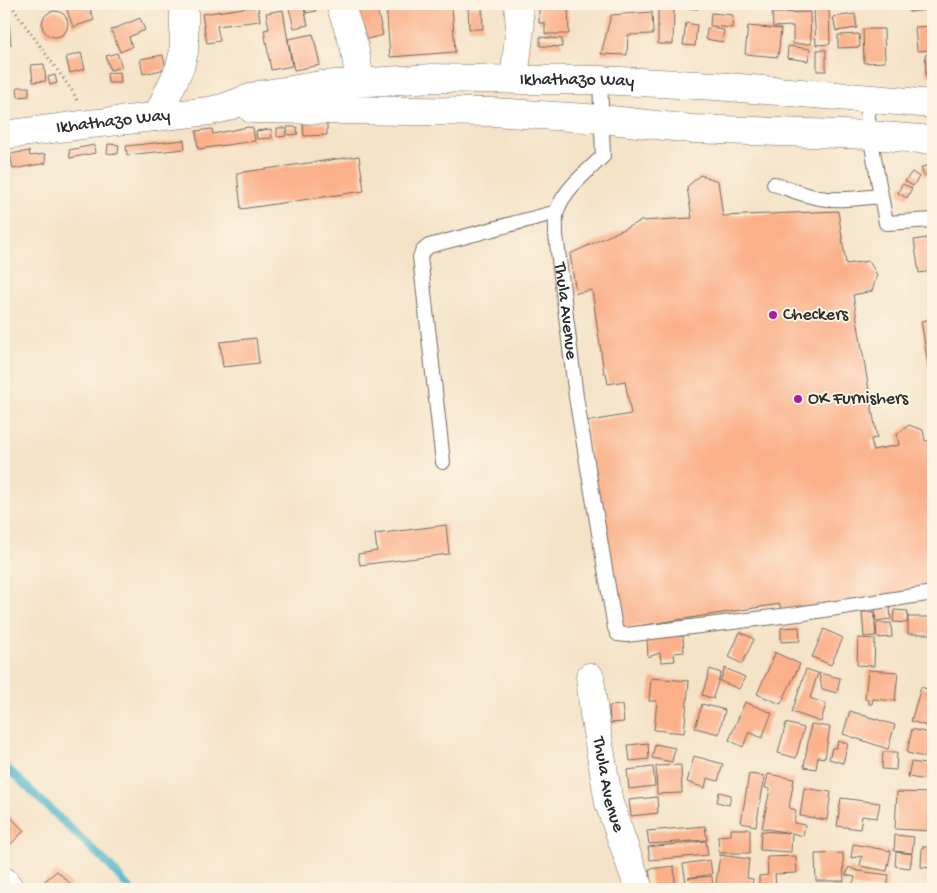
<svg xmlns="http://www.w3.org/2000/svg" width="937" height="893" viewBox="0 0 937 893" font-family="'Gochi Hand',sans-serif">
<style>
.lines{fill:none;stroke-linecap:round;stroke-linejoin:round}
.stream{stroke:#4cb5cb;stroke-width:8}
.building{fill:#fbb089}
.service-casing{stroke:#726b62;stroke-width:16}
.minor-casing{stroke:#726b62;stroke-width:29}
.tertiary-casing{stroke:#726b62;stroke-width:29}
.path{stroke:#726b62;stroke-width:3;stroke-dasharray:1 4;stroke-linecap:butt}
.service{stroke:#fff;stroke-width:14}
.minor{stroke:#fff;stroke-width:28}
.tertiary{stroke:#fff;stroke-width:28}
.poi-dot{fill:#b5179e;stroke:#fcf5e5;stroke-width:2}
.labels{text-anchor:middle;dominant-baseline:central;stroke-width:4;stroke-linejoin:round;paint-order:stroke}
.street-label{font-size:18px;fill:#2b2b2b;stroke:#fcf5e5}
.poi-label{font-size:18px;fill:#2b2b2b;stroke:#fcf5e5;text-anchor:start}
</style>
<rect width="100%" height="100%" fill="#fcf5e5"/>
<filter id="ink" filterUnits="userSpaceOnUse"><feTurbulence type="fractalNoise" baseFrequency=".02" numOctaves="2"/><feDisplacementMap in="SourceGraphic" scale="10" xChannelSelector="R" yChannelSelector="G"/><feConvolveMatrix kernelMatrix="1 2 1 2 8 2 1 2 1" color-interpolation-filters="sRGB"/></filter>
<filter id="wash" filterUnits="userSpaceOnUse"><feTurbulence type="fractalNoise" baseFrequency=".0096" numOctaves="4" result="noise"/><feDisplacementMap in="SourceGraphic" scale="20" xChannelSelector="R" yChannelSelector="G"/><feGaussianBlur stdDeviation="1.12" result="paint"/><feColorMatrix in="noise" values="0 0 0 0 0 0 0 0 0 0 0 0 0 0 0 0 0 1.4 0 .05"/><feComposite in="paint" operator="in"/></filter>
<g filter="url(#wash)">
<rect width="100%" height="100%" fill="#f5e3c8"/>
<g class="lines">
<path class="stream" d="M 4,765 L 110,866 L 130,889"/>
</g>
<g id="blocks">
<g class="building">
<path d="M 76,4 L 88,4 L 94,20 L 73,27 L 66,7 Z"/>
<path d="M 114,4 L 130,4 L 131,5 L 115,8 Z"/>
<path d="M 288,4 L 303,4 L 308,25 L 294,28 Z"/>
<path d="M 304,4 L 315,4 L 316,11 L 306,13 Z"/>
<path d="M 352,4 L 376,4 L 383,35 L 360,41 Z"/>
<path d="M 386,4 L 452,4 L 455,52 L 390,57 Z"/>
<path d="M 539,4 L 568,4 L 569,34 L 545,34 L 545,23 L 539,23 Z"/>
<path d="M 687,4 L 699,4 L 698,9 L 686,8 Z"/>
<path d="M 746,4 L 771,4 L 771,5 L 747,8 Z"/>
<path d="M 772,4 L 783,4 L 784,9 L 773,11 Z"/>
<path d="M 788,4 L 812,4 L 812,5 L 788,6 Z"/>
<path d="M 908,4 L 933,4 L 933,9 L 909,12 Z"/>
<path d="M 258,6 L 260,21 L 217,26 L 220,41 L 207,43 L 202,14 Z"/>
<path d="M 482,6 L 483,29 L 469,29 L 468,7 Z"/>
<path d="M 674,9 L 673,44 L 658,44 L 658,10 Z"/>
<path d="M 814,9 L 829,9 L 830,44 L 816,45 Z"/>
<path d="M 4,10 L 8,10 L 11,45 L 4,46 Z"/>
<path d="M 283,10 L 292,66 L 271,70 L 264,30 L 269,29 L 266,13 Z"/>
<circle cx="55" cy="24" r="13"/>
<path d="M 652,12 L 653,34 L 628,35 L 627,55 L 601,54 L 611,15 Z"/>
<path d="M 810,12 L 811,44 L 793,44 L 793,26 L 773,27 L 772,13 Z"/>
<path d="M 711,13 L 733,15 L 732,28 L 710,26 Z"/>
<path d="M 930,13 L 933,13 L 933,50 L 917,51 L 915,27 L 931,26 Z"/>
<path d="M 855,14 L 857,28 L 836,31 L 833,17 Z"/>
<path d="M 140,18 L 145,30 L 129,37 L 132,47 L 120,52 L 111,30 Z"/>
<path d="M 686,23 L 697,25 L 695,46 L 683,45 Z"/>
<path d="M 748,26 L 781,29 L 778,57 L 745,54 Z"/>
<path d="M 707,28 L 724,30 L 722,42 L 706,39 Z"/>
<path d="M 863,29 L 884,29 L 885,62 L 864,63 Z"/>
<path d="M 313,34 L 320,65 L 294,70 L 288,39 Z"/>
<path d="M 859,34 L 860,47 L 838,48 L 838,35 Z"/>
<path d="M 540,37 L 562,39 L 562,47 L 540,46 Z"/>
<path d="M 788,46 L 810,49 L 808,61 L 787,58 Z"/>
<rect x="817" y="50" width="9" height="21"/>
<path d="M 81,53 L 85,69 L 70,73 L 66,57 Z"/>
<path d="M 117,53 L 122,67 L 110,70 L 106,56 Z"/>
<path d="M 933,54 L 933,75 L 926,76 L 925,55 Z"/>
<path d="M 163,55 L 166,69 L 143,74 L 140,59 Z"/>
<path d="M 44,64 L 46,81 L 33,82 L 31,65 Z"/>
<path d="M 120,72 L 121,83 L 108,83 L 107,73 Z"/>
<path d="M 55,75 L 57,83 L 50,85 L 48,77 Z"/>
<path d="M 17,87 L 29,87 L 29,96 L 18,97 Z"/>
<path d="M 327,123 L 327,135 L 304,136 L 303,124 Z"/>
<path d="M 248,127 L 253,128 L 255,141 L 198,149 L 196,131 L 212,129 L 213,134 Z"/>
<path d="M 287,127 L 297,127 L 298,134 L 288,135 Z"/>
<path d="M 277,128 L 285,128 L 286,136 L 277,137 Z"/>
<path d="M 271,129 L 272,138 L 257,139 L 256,131 Z"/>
<path d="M 184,140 L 185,149 L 127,155 L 126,146 Z"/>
<path d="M 108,144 L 119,145 L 118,154 L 107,153 Z"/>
<path d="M 94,145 L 95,153 L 70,158 L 69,150 Z"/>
<path d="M 29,151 L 30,156 L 45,154 L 46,163 L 13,169 L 10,154 Z"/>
<path d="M 359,156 L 364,191 L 241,209 L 237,173 Z"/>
<path d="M 928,165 L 931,173 L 924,176 L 921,168 Z"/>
<path d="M 912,172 L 919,177 L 913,186 L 905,181 Z"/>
<path d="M 700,175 L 718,181 L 723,216 L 838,211 L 846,264 L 869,261 L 877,275 L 872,291 L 853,295 L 877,438 L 871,439 L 873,450 L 899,445 L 897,434 L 909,425 L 923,430 L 925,441 L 933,440 L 933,590 L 781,613 L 780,604 L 619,629 L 585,422 L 631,414 L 625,381 L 608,384 L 606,373 L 604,373 L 592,290 L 576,293 L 570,254 L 641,221 L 692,218 L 687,187 Z"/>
<path d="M 902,184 L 912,188 L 907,198 L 898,193 Z"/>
<path d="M 933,237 L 933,271 L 919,273 L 914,240 Z"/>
<path d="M 933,319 L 933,377 L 930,377 L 921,321 Z"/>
<path d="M 256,338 L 259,363 L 223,367 L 220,342 Z"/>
<path d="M 446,525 L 449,554 L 360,565 L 358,554 L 377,551 L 375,534 Z"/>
<path d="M 890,607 L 891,619 L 876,621 L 875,609 Z"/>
<path d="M 894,610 L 908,611 L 907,623 L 893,622 Z"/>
<path d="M 862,612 L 874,612 L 876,636 L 864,637 Z"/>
<rect x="908" y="617" width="25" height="17"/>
<path d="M 876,623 L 891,623 L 892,637 L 877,638 Z"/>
<path d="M 799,627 L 800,641 L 781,642 L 781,628 Z"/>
<path d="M 824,629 L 843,638 L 831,665 L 812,657 Z"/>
<path d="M 740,632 L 754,639 L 742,664 L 729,657 Z"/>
<path d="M 683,636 L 684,652 L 674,653 L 675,661 L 661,662 L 660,653 L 648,657 L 647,638 Z"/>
<path d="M 858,638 L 875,639 L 874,666 L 857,665 Z"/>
<path d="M 774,652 L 800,664 L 781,704 L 757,694 L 775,654 Z"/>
<path d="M 725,668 L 745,677 L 739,689 L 720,681 Z"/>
<path d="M 710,669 L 721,673 L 713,697 L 714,699 L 702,695 Z"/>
<path d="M 806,669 L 818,673 L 810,698 L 826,704 L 821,722 L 792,712 Z"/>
<path d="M 868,670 L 898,672 L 895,701 L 873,699 L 872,704 L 869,704 L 869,701 L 865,699 Z"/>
<path d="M 819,673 L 840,678 L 837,693 L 822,689 Z"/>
<path d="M 651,678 L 689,681 L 684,733 L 654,730 L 657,701 L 649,701 Z"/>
<path d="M 921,687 L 933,691 L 933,728 L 911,721 Z"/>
<path d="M 745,702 L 772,713 L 762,738 L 749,732 L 743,747 L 729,740 Z"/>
<path d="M 702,704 L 725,710 L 719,734 L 695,728 Z"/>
<path d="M 622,705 L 624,722 L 610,723 L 609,706 Z"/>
<path d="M 850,711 L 895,725 L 888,749 L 843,734 Z"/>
<path d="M 786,723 L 804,728 L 796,758 L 778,753 Z"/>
<path d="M 811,724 L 830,727 L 825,758 L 818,757 L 816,769 L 804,767 Z"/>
<path d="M 912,729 L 933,734 L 933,759 L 907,753 Z"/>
<path d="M 838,741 L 848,744 L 843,763 L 829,759 L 832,748 L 836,748 Z"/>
<path d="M 648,743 L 649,759 L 630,761 L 628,745 Z"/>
<path d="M 655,744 L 675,748 L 672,762 L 652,758 Z"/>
<path d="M 883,752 L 897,752 L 896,770 L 882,769 Z"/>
<path d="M 694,756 L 723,764 L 718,781 L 707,778 L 705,788 L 687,782 Z"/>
<path d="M 911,762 L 933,765 L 933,781 L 908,777 Z"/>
<path d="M 681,765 L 682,793 L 657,794 L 656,766 Z"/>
<path d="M 653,767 L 655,786 L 629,789 L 627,770 Z"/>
<path d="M 749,774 L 765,776 L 756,826 L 741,823 Z"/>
<path d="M 768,774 L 794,779 L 789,808 L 796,810 L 794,823 L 805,825 L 803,836 L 792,833 L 791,852 L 760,850 L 761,831 L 790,833 L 762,828 L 770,789 L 765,788 Z"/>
<path d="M 804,788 L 831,792 L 827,820 L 800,816 Z"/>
<path d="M 719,792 L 731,795 L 729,805 L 717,802 Z"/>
<path d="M 897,792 L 933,793 L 933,831 L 895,829 Z"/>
<path d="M 657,797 L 658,813 L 631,816 L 629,800 Z"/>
<path d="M 841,798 L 880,803 L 877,818 L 862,816 L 860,829 L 837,826 Z"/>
<path d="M 4,810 L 24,831 L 4,851 Z"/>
<path d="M 705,826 L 707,840 L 649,844 L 647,831 Z"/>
<path d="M 731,829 L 750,829 L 750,853 L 719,853 L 718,836 L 731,835 Z"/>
<path d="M 895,835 L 914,837 L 912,853 L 894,851 Z"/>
<path d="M 706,841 L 708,855 L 650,860 L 648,847 Z"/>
<path d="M 853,844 L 891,851 L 887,871 L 860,866 L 862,856 L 851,858 Z"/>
<path d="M 922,847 L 933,847 L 933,868 L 921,867 Z"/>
<path d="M 896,852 L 912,854 L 910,868 L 895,866 Z"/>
<path d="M 843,853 L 844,881 L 816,881 L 815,854 Z"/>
<path d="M 720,855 L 749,859 L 747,878 L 753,879 L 752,889 L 715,889 Z"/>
<path d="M 796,856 L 797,873 L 775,874 L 776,889 L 759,889 L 759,876 L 768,875 L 767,857 Z"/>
<path d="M 710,860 L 712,874 L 688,878 L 712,876 L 713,889 L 687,889 L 683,864 Z"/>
<path d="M 674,866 L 675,883 L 665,884 L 666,889 L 652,889 L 649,869 Z"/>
<path d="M 849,867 L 858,871 L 889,875 L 887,889 L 852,886 L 855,877 L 846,875 Z"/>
<path d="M 57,871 L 72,885 L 68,889 L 44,889 L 41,884 Z"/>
</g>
</g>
</g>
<g filter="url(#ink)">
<use href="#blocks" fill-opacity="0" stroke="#726b62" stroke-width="1"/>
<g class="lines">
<defs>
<g id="service">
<path id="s1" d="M 600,80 L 603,156 C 587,172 564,189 557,211 C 555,218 556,228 556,235 L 576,397 L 615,628 L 618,634 L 626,635 L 798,614 L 933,593"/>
<path d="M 866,99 L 870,135 L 886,223 L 933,220"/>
<path d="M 774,184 C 789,189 804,195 819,198 C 840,201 861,198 881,196"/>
<path d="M 443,462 L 420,257 L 423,251 L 429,246 L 557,212"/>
</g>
<g id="minor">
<path d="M 340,4 L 354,45 L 360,82"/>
<path d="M 157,117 L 180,67 L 184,51 L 184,4"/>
<path id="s2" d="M 590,677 L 594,714 L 609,803 L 639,889"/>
<path d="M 4,881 L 10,889"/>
</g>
<g id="tertiary">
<path d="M 514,79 L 520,28 L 518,4"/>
<path d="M 252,109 L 492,112 L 602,119 L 692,129 L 870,135 L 933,140"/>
<path id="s3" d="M 4,135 L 90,124 L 210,111 L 223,108 L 259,95 L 321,85 L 433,78 L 529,80 L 600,80 L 716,86 L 933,104"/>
</g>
</defs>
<use href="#service" class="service-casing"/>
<use href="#minor" class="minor-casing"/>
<use href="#tertiary" class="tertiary-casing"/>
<path class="path" d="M 12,4 L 15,11 L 73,92 L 77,100"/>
<use href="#service" class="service"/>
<use href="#minor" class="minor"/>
<use href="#tertiary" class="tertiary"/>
</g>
</g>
<g class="poi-dot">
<circle cx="773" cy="315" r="5"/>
<circle cx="798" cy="399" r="5"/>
</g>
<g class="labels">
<g class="street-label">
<text stroke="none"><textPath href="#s3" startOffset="578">Ikhathazo Way</textPath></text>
<text stroke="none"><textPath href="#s3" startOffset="110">Ikhathazo Way</textPath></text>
<text stroke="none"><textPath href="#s1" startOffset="249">Thula Avenue</textPath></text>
<text stroke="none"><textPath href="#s2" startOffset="109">Thula Avenue</textPath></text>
</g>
<g class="poi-label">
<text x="783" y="315">Checkers</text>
<text x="808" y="399">OK Furnishers</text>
</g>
</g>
<rect width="937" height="893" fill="none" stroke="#fcf5e5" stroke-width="20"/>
</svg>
